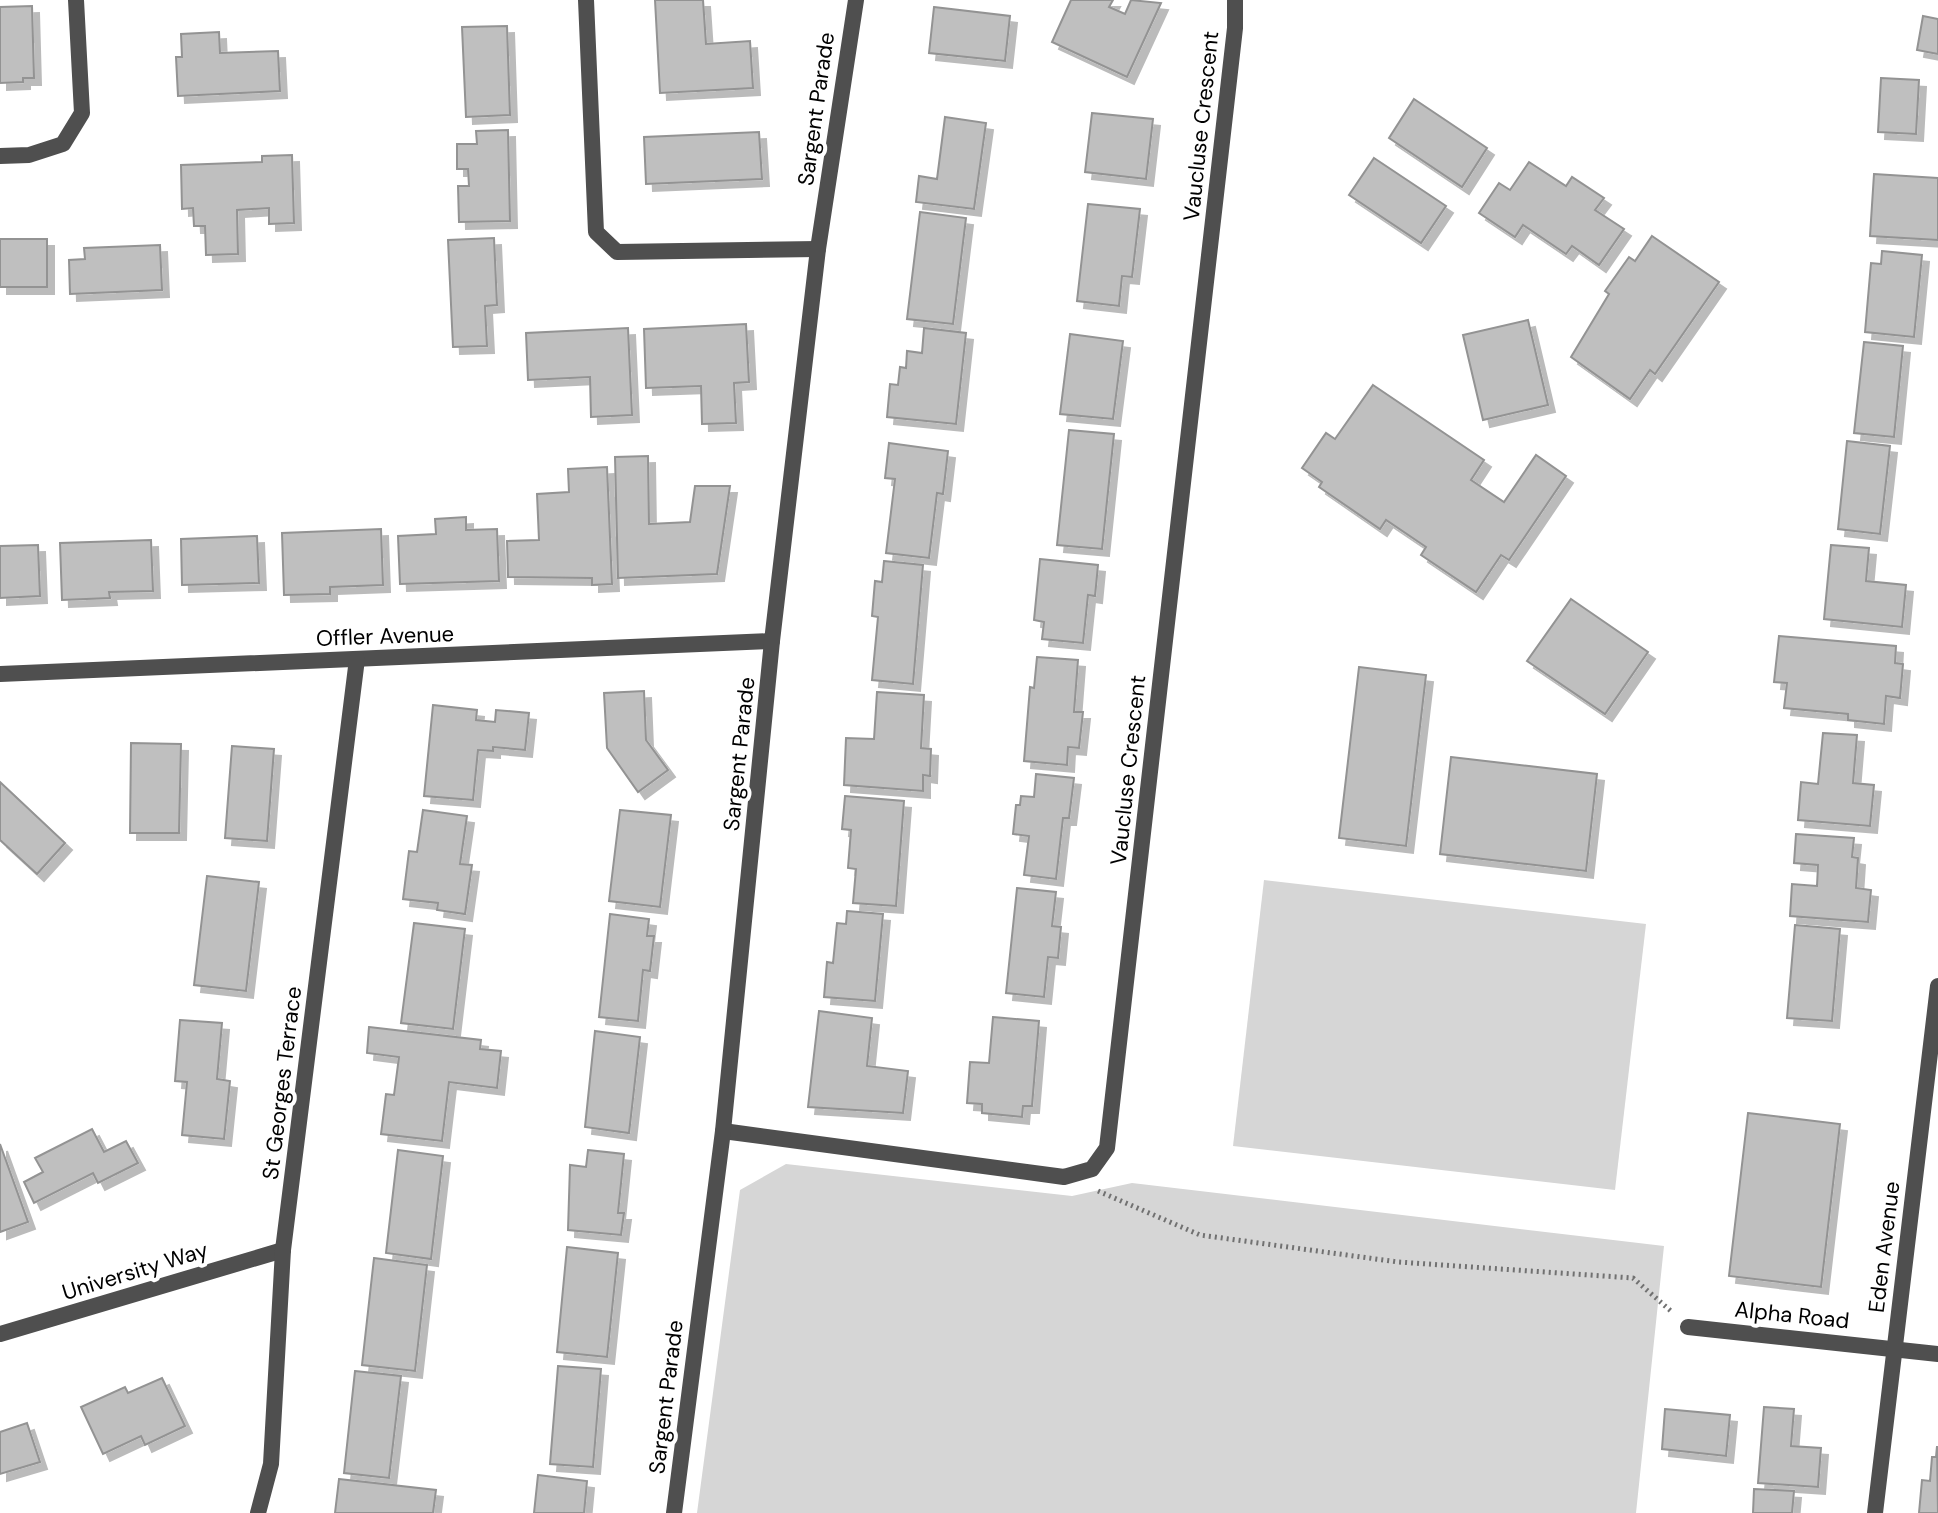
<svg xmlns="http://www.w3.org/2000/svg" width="1938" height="1513" viewBox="0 0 1938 1513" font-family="'DM Sans',sans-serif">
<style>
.green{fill:#d6d6d6}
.building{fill:#bfbfbf;stroke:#939393;stroke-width:2;filter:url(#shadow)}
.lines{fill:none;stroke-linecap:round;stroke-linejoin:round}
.path{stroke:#717171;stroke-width:5;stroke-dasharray:2 4;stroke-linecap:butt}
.minor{stroke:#4f4f4f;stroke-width:16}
.labels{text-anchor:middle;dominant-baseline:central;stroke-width:8;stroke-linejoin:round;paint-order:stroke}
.street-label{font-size:22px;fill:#000;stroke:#fff}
</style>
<defs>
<filter id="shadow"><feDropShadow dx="7" dy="7" stdDeviation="0" flood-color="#0004"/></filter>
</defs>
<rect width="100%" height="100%" fill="#fff"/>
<g class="green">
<path d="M 1264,880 L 1646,924 L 1615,1190 L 1233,1146 Z"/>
<path d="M 786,1164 L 1072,1196 L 1132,1183 L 1664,1246 L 1636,1513 L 697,1513 L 740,1190 Z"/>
</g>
<g class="building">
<path d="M 655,0 L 703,0 L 706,44 L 750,41 L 753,88 L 660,93 Z"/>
<path d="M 1071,0 L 1113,0 L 1109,7 L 1125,14 L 1131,0 L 1161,3 L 1127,77 L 1052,42 Z"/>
<path d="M 32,6 L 34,78 L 23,78 L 23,82 L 0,83 L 0,7 Z"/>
<path d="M 934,7 L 1010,16 L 1005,61 L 929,53 Z"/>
<path d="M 1923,16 L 1938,19 L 1938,54 L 1917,50 Z"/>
<path d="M 507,26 L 510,115 L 466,117 L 462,27 Z"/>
<path d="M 219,32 L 220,53 L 278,51 L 280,91 L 178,96 L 176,57 L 182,57 L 181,34 Z"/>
<path d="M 1881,78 L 1919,80 L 1916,134 L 1878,132 Z"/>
<path d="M 1414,99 L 1487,148 L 1462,187 L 1389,138 Z"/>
<path d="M 1092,113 L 1153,119 L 1146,179 L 1085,172 Z"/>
<path d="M 945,117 L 986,123 L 974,209 L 916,202 L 919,176 L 937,179 Z"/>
<path d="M 508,130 L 510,221 L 459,222 L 458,186 L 469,186 L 468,169 L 457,169 L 457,144 L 477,144 L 476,131 Z"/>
<path d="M 759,132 L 762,179 L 646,184 L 644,137 Z"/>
<path d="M 292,155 L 294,223 L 269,224 L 269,208 L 237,210 L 238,254 L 206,255 L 205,226 L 194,226 L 193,208 L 182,209 L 181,165 L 262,162 L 262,156 Z"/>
<path d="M 1374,158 L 1446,206 L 1421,243 L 1349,195 Z"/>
<path d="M 1529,162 L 1566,186 L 1572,177 L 1604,198 L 1595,210 L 1624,229 L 1599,265 L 1572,246 L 1566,254 L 1523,225 L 1515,237 L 1479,213 L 1499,183 L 1510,190 Z"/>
<path d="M 1874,174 L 1938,178 L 1938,240 L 1870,236 Z"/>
<path d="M 1088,204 L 1140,209 L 1132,277 L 1122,276 L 1119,306 L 1077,301 Z"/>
<path d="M 920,212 L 966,218 L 953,324 L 907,319 Z"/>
<path d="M 1652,236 L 1719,282 L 1655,374 L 1650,370 L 1630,399 L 1571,357 L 1609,294 L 1605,291 L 1629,257 L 1635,261 Z"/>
<path d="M 494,238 L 497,305 L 485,306 L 487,346 L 453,347 L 448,240 Z"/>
<rect x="0" y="239" width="47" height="48"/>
<path d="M 160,245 L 162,290 L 70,294 L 69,260 L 85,259 L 84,248 Z"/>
<path d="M 1882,251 L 1922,255 L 1914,337 L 1865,332 L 1871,263 L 1881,264 Z"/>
<path d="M 1528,320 L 1548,405 L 1483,420 L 1463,335 Z"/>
<path d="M 746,324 L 749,382 L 734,383 L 736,423 L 702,424 L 701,386 L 646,388 L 644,329 Z"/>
<path d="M 628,328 L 632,415 L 591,417 L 590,377 L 528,380 L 526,333 Z"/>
<path d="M 924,328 L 966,333 L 956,424 L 887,417 L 890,384 L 898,385 L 900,367 L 906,368 L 907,351 L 922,353 Z"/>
<path d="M 1070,334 L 1123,341 L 1113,419 L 1060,414 Z"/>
<path d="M 1864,342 L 1903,346 L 1894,437 L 1854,433 Z"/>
<path d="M 1373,385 L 1484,460 L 1471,480 L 1504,502 L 1536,455 L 1566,476 L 1509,560 L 1501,555 L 1476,592 L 1421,555 L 1426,547 L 1386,520 L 1380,529 L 1319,487 L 1322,482 L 1302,468 L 1326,433 L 1335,439 Z"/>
<path d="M 1069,430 L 1114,434 L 1102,549 L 1057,545 Z"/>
<path d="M 1847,441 L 1890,446 L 1880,534 L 1838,529 Z"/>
<path d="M 889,443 L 948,451 L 943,494 L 937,493 L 929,558 L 886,553 L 895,479 L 885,478 Z"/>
<path d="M 648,456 L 649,524 L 690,522 L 695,486 L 730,486 L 717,574 L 618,578 L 615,457 Z"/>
<path d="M 607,467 L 612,584 L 592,585 L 592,578 L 508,577 L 507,541 L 539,540 L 537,494 L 569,492 L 568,469 Z"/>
<path d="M 466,517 L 466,530 L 497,529 L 499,581 L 400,584 L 398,536 L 436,534 L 435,519 Z"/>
<path d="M 381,529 L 383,585 L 330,587 L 330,594 L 284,595 L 282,533 Z"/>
<path d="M 257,536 L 259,583 L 182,585 L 181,539 Z"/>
<path d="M 151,540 L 153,591 L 109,592 L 110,598 L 62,600 L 60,543 Z"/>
<path d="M 38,545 L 40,596 L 0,598 L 0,546 Z"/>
<path d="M 1831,545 L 1869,548 L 1866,581 L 1906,585 L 1902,627 L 1824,619 Z"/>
<path d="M 1040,559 L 1098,565 L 1095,596 L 1088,595 L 1083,643 L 1042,639 L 1044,622 L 1034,620 Z"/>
<path d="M 884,561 L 923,565 L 913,684 L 872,680 L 878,617 L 872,616 L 875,581 L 882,582 Z"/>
<path d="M 1571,599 L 1648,652 L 1605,714 L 1527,661 Z"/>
<path d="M 1779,636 L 1896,646 L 1895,663 L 1903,664 L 1900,698 L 1886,696 L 1884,724 L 1848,720 L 1848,714 L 1784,708 L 1787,683 L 1774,682 Z"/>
<path d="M 1037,657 L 1078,660 L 1074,712 L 1083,712 L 1079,748 L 1068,747 L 1067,765 L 1024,761 L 1030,687 L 1034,688 Z"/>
<path d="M 1359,667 L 1426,675 L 1406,846 L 1339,838 Z"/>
<path d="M 644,691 L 646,740 L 668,770 L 638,792 L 607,748 L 604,693 Z"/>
<path d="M 877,692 L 924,695 L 921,748 L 931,749 L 930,776 L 923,775 L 923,791 L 844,785 L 846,738 L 874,739 Z"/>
<path d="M 433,705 L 477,710 L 476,720 L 495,722 L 496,710 L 529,713 L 525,750 L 493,747 L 493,751 L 478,750 L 473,800 L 424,796 Z"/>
<path d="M 1823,733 L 1857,735 L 1853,783 L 1874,785 L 1870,826 L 1798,820 L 1801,782 L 1818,784 Z"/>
<path d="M 131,743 L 181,744 L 179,833 L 130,833 Z"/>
<path d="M 232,746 L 274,749 L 267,841 L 225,838 Z"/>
<path d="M 1451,757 L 1597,774 L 1586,871 L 1440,854 Z"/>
<path d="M 1036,774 L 1074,778 L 1069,818 L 1063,818 L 1056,879 L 1024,875 L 1029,836 L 1013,834 L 1016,805 L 1020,805 L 1021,796 L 1034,797 Z"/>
<path d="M 0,782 L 65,843 L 37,874 L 0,840 Z"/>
<path d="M 845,796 L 904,801 L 896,906 L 853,903 L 856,869 L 848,868 L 851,830 L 842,829 Z"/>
<path d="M 423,810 L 467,816 L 460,864 L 472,865 L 465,914 L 437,910 L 438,903 L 403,899 L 409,851 L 417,852 Z"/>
<path d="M 620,810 L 671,815 L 660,907 L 609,901 Z"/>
<path d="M 1796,834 L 1854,838 L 1852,857 L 1858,858 L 1856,888 L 1871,890 L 1868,922 L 1790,916 L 1792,884 L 1817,886 L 1818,865 L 1794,863 Z"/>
<path d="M 207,876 L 259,882 L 246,991 L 194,985 Z"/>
<path d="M 1017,888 L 1056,892 L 1052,926 L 1061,927 L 1058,958 L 1048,957 L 1044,997 L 1006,993 Z"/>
<path d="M 847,911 L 883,914 L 875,1001 L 824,997 L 827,962 L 833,963 L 837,923 L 846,924 Z"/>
<path d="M 610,914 L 649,919 L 647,936 L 654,936 L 650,971 L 643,970 L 638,1021 L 599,1017 Z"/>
<path d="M 414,923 L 465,929 L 453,1029 L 401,1023 Z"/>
<path d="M 1795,925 L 1840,929 L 1832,1021 L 1787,1018 Z"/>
<path d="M 819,1011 L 872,1018 L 867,1066 L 908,1071 L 903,1113 L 808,1107 Z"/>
<path d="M 993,1017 L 1039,1021 L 1032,1106 L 1023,1106 L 1022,1117 L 982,1113 L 982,1104 L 967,1103 L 970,1062 L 989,1063 Z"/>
<path d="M 180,1020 L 222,1023 L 217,1079 L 230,1081 L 224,1139 L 182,1135 L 187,1082 L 175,1081 Z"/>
<path d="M 369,1027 L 481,1040 L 480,1049 L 501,1051 L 497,1088 L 449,1082 L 442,1141 L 381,1134 L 386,1094 L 394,1095 L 399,1057 L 367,1053 Z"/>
<path d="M 595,1031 L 640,1037 L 629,1133 L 585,1127 Z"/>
<path d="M 1748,1113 L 1840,1124 L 1821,1287 L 1729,1276 Z"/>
<path d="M 92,1129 L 104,1152 L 126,1141 L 138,1163 L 98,1183 L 93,1173 L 34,1203 L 24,1182 L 43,1172 L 35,1158 Z"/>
<path d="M 0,1144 L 28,1222 L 0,1232 Z"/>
<path d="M 398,1150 L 443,1156 L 431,1259 L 386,1253 Z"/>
<path d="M 588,1150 L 624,1154 L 618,1213 L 624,1213 L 621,1235 L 568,1230 L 570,1165 L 586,1167 Z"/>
<path d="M 567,1247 L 618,1253 L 607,1357 L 557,1352 Z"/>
<path d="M 374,1258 L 427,1265 L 415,1371 L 362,1365 Z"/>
<path d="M 558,1366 L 601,1369 L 593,1467 L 550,1464 Z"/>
<path d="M 355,1371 L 401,1376 L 389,1478 L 344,1473 Z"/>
<path d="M 162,1378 L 185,1426 L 145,1445 L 141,1436 L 103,1454 L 81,1407 L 125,1387 L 128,1393 Z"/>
<path d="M 1764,1407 L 1794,1409 L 1791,1446 L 1821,1448 L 1818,1487 L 1758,1483 Z"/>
<path d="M 1665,1409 L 1730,1415 L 1726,1456 L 1662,1449 Z"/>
<path d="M 27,1423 L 40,1462 L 0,1474 L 0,1432 Z"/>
<path d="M 1937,1446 L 1938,1513 L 1919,1513 L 1922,1480 L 1930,1481 L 1932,1457 L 1936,1457 Z"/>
<path d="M 538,1475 L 587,1481 L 584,1513 L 534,1513 Z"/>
<path d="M 339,1479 L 436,1490 L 433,1513 L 335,1513 Z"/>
<path d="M 1754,1489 L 1794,1491 L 1792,1513 L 1753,1513 Z"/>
</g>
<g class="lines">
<path class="path" d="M 1098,1191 L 1200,1235 L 1398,1262 L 1633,1278 L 1672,1312"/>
<g class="minor">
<path d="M 586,0 L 596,232 L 617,252 L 818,249"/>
<path d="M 0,156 L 29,155 L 63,144 L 82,113 L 76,0"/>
<path d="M 0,674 L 772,641"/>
<path d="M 723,1131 L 1064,1177 L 1092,1169 L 1107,1148 L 1235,28 L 1235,0"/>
<path d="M 1688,1327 L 1938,1354"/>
<path d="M 0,1334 L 283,1250"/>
<path d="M 258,1513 L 271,1464 L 283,1250 L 357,659"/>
<path d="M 674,1513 L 723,1131 L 772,641 L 818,249 L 856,0"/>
<path d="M 1875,1513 L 1938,986"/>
</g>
</g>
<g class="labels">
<g class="street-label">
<text transform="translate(816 109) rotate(-82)">Sargent Parade</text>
<text transform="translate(1201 126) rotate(-84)">Vaucluse Crescent</text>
<text transform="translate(385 636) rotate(-2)">Offler Avenue</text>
<text transform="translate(739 754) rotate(-84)">Sargent Parade</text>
<text transform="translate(1128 770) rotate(-84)">Vaucluse Crescent</text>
<text transform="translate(282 1083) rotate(-83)">St Georges Terrace</text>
<text transform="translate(1884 1247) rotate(-83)">Eden Avenue</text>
<text transform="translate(135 1271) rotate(-17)">University Way</text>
<text transform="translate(1792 1315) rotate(6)">Alpha Road</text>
<text transform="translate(666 1397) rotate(-83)">Sargent Parade</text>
</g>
</g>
</svg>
